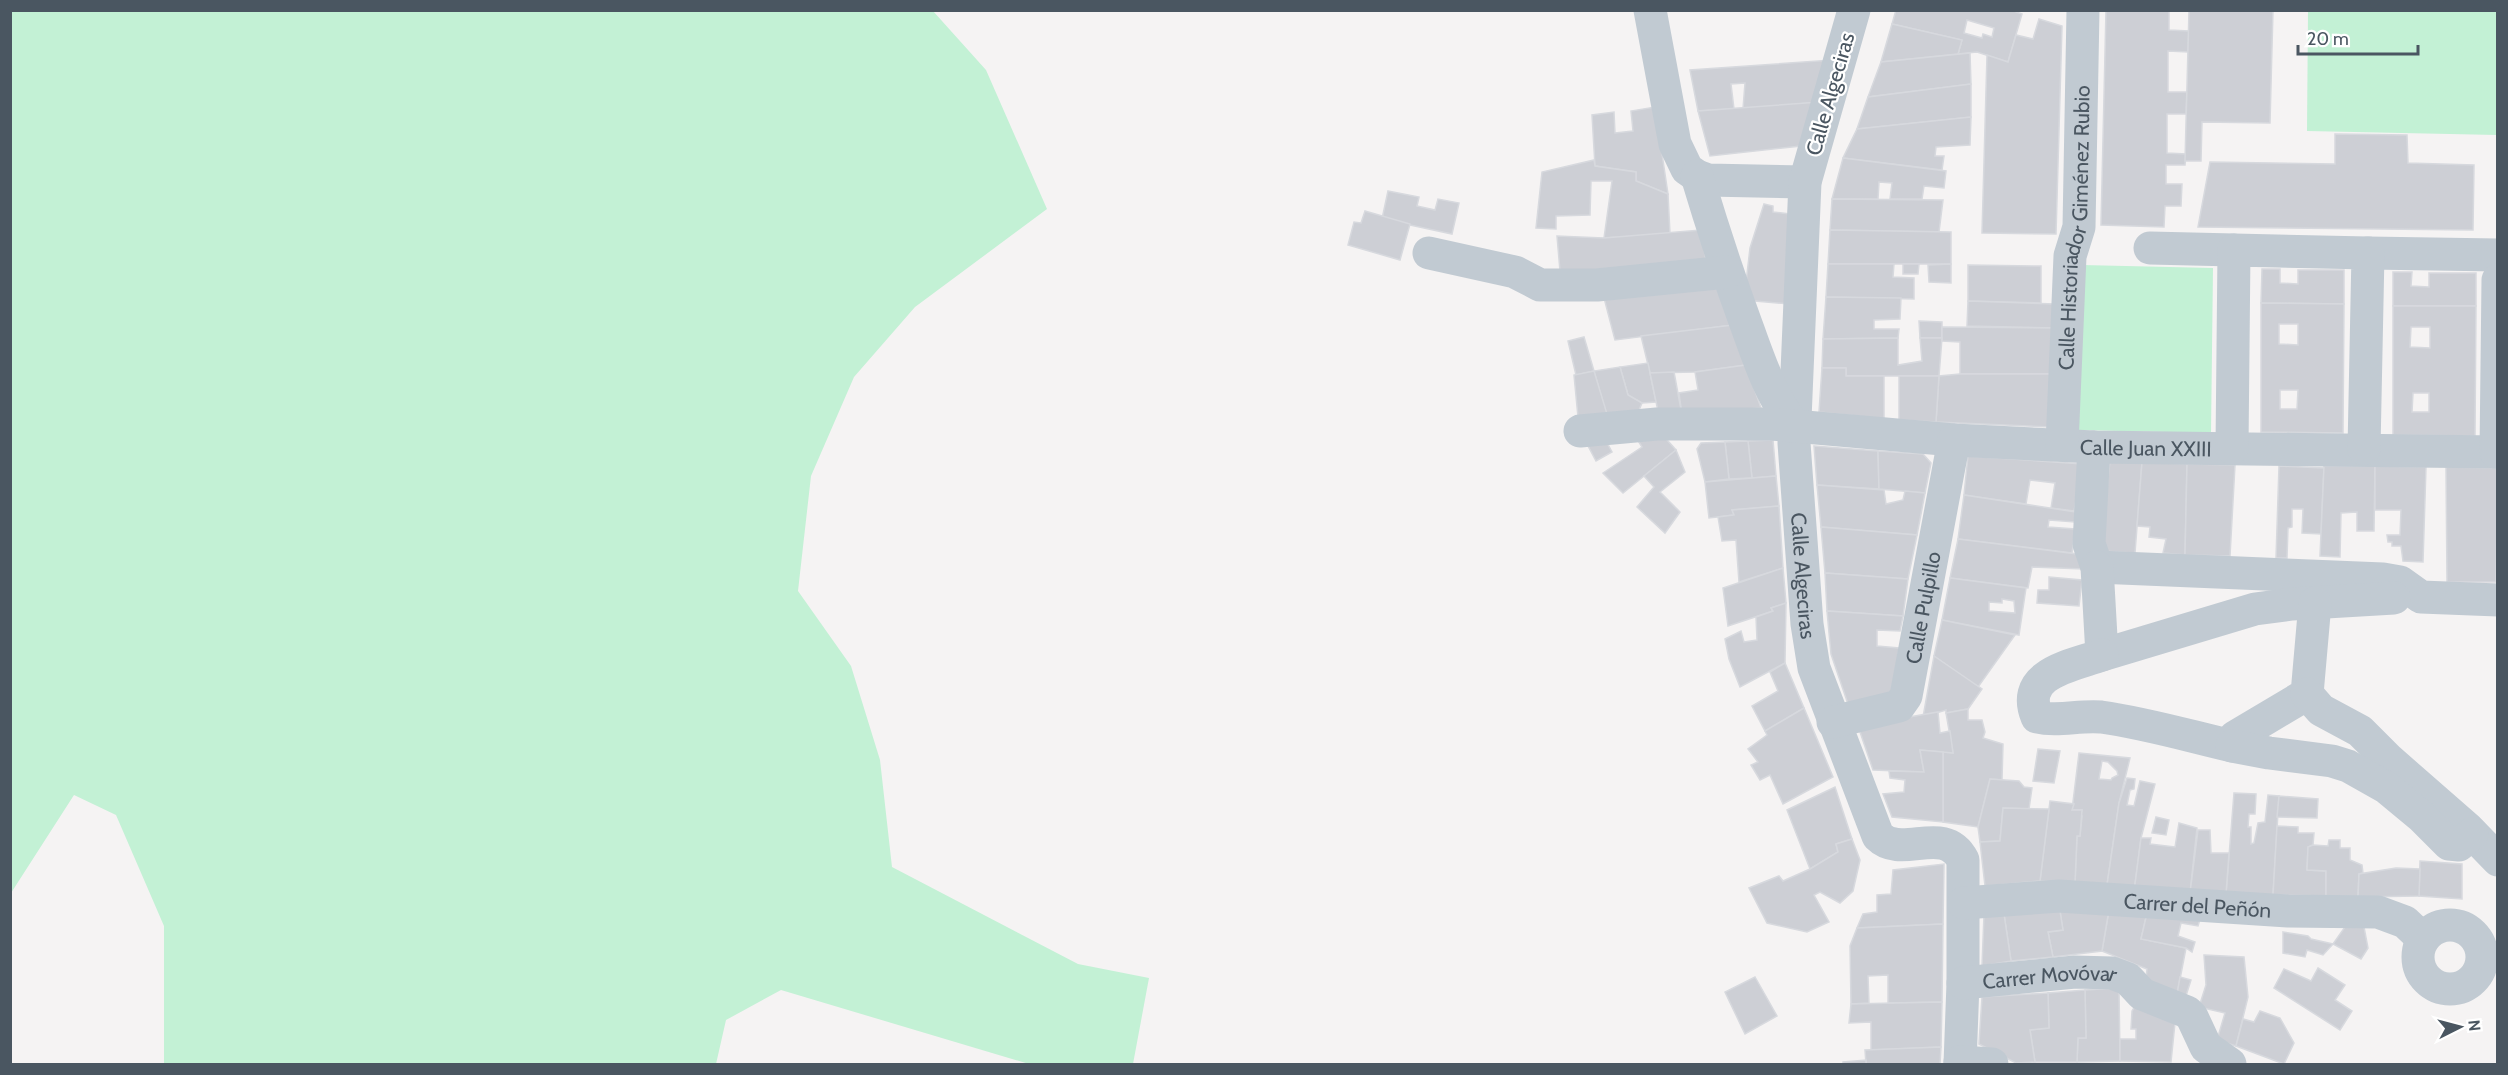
<svg xmlns="http://www.w3.org/2000/svg" width="2508" height="1075" viewBox="0 0 2508 1075" font-family="Cabin,sans-serif">
<style>
.green{fill:#c3f1d5}
.building{fill:#cdcfd5;stroke:#d7d9de;stroke-width:1.5;fill-rule:evenodd}
.lines{fill:none;stroke-linecap:round;stroke-linejoin:round}
.minor{stroke:#c1cad2;stroke-width:33}
.labels{text-anchor:middle;dominant-baseline:central;stroke-width:4.5;stroke-linejoin:round;paint-order:stroke}
.street-label{font-size:21px;fill:#4a5661;stroke:#fff}
</style>
<rect width="100%" height="100%" fill="#f5f3f3"/>
<g class="green">
<path d="M 11,10 L 933,11 L 986,70 L 1047,209 L 915,307 L 854,377 L 811,476 L 798,591 L 851,666 L 880,760 L 892,867 L 1078,964 L 1149,978 L 1133,1064 L 1029,1064 L 781,990 L 726,1020 L 716,1064 L 164,1064 L 164,926 L 116,815 L 74,795 L 11,893 Z"/>
<path d="M 2308,11 L 2497,11 L 2497,135 L 2307,131 Z"/>
<path d="M 2082,265 L 2213,268 L 2211,433 L 2077,430 Z"/>
</g>
<g class="building">
<path d="M 1896,10 L 2011,10 L 2022,14 L 2008,62 L 1977,52 L 1958,54 L 1962,40 L 1892,24 ZM 1967,20 L 1994,28 L 1992,37 L 1983,34 L 1982,38 L 1964,33 Z"/>
<path d="M 2106,10 L 2169,10 L 2169,30 L 2189,31 L 2188,52 L 2168,51 L 2168,92 L 2187,92 L 2186,114 L 2167,114 L 2167,153 L 2186,154 L 2185,165 L 2166,165 L 2166,184 L 2182,184 L 2181,206 L 2165,206 L 2164,227 L 2101,225 Z"/>
<path d="M 2189,10 L 2273,10 L 2270,123 L 2202,122 L 2201,161 L 2185,161 Z"/>
<path d="M 2039,19 L 2062,26 L 2056,234 L 1982,233 L 1987,55 L 2008,62 L 2016,35 L 2033,39 Z"/>
<path d="M 1892,24 L 1962,40 L 1958,54 L 1881,62 Z"/>
<path d="M 1970,53 L 1971,84 L 1868,97 L 1881,62 Z"/>
<path d="M 1832,60 L 1820,102 L 1743,109 L 1745,83 L 1731,84 L 1734,109 L 1698,111 L 1690,70 Z"/>
<path d="M 1971,84 L 1971,117 L 1857,129 L 1868,97 Z"/>
<path d="M 1820,102 L 1801,146 L 1710,156 L 1698,111 Z"/>
<path d="M 1655,107 L 1668,194 L 1636,181 L 1636,172 L 1595,166 L 1592,115 L 1614,112 L 1615,133 L 1633,131 L 1631,111 Z"/>
<path d="M 1971,117 L 1970,145 L 1936,147 L 1935,156 L 1944,156 L 1942,170 L 1843,158 L 1857,129 Z"/>
<path d="M 2335,134 L 2407,135 L 2408,163 L 2474,165 L 2473,230 L 2198,227 L 2210,162 L 2335,164 Z"/>
<path d="M 1843,158 L 1946,171 L 1944,188 L 1924,186 L 1922,199 L 1890,199 L 1892,183 L 1879,182 L 1878,199 L 1832,199 Z"/>
<path d="M 1594,160 L 1595,166 L 1636,172 L 1636,181 L 1668,194 L 1670,234 L 1604,238 L 1612,181 L 1591,181 L 1590,215 L 1556,216 L 1556,229 L 1536,228 L 1542,172 Z"/>
<path d="M 1388,191 L 1419,197 L 1417,206 L 1435,210 L 1438,199 L 1459,203 L 1452,234 L 1382,219 Z"/>
<path d="M 1832,199 L 1943,200 L 1939,232 L 1830,230 Z"/>
<path d="M 1764,204 L 1773,206 L 1773,212 L 1798,215 L 1790,304 L 1744,300 L 1750,248 Z"/>
<path d="M 1365,211 L 1410,224 L 1400,260 L 1348,245 L 1354,222 L 1361,223 Z"/>
<path d="M 1701,230 L 1706,261 L 1636,272 L 1560,271 L 1557,236 L 1604,238 Z"/>
<path d="M 1830,230 L 1951,232 L 1951,264 L 1828,264 Z"/>
<path d="M 1828,264 L 1894,264 L 1893,277 L 1914,278 L 1914,299 L 1826,297 Z"/>
<path d="M 1903,264 L 1919,264 L 1918,274 L 1903,274 Z"/>
<path d="M 1951,264 L 1951,283 L 1929,282 L 1928,265 Z"/>
<path d="M 1968,265 L 2041,266 L 2041,303 L 1968,301 Z"/>
<path d="M 2262,269 L 2280,269 L 2280,283 L 2298,284 L 2298,270 L 2344,270 L 2344,304 L 2261,303 Z"/>
<path d="M 2393,272 L 2412,272 L 2411,286 L 2429,287 L 2429,273 L 2476,273 L 2476,306 L 2393,306 Z"/>
<path d="M 1711,286 L 1720,291 L 1733,325 L 1615,340 L 1604,298 Z"/>
<path d="M 1826,297 L 1901,298 L 1900,319 L 1874,320 L 1874,329 L 1899,329 L 1898,338 L 1823,339 Z"/>
<path d="M 1968,301 L 2055,304 L 2054,328 L 1967,326 Z"/>
<path d="M 2261,303 L 2344,304 L 2343,433 L 2261,432 ZM 2279,324 L 2298,324 L 2298,345 L 2279,344 ZM 2280,390 L 2298,390 L 2297,409 L 2280,409 Z"/>
<path d="M 2393,306 L 2476,306 L 2475,436 L 2393,435 ZM 2411,327 L 2430,327 L 2430,348 L 2410,347 ZM 2413,393 L 2429,393 L 2429,412 L 2412,412 Z"/>
<path d="M 1919,321 L 1942,322 L 1942,338 L 1920,338 Z"/>
<path d="M 1733,325 L 1746,365 L 1695,372 L 1650,373 L 1641,336 Z"/>
<path d="M 1942,327 L 2054,328 L 2053,374 L 1960,374 L 1960,342 L 1942,341 Z"/>
<path d="M 1584,337 L 1594,371 L 1576,375 L 1568,341 Z"/>
<path d="M 1898,338 L 1898,365 L 1922,361 L 1920,338 L 1942,338 L 1939,376 L 1846,376 L 1846,368 L 1822,368 L 1823,339 Z"/>
<path d="M 1648,363 L 1656,402 L 1642,403 L 1628,395 L 1620,367 Z"/>
<path d="M 1746,365 L 1761,408 L 1682,415 L 1679,393 L 1698,390 L 1695,372 Z"/>
<path d="M 1620,367 L 1628,395 L 1642,403 L 1636,417 L 1608,420 L 1594,371 Z"/>
<path d="M 1822,368 L 1846,368 L 1846,376 L 1884,376 L 1884,419 L 1819,412 Z"/>
<path d="M 1594,371 L 1607,414 L 1578,417 L 1574,375 Z"/>
<path d="M 1674,372 L 1682,415 L 1659,416 L 1650,373 Z"/>
<path d="M 1960,374 L 2053,374 L 2051,427 L 1936,422 L 1939,376 Z"/>
<path d="M 1899,376 L 1939,376 L 1936,422 L 1899,420 Z"/>
<path d="M 1659,431 L 1676,450 L 1623,493 L 1603,473 L 1642,447 L 1634,434 Z"/>
<path d="M 1605,439 L 1612,452 L 1596,461 L 1586,442 Z"/>
<path d="M 1773,440 L 1776,476 L 1752,478 L 1748,441 Z"/>
<path d="M 1748,441 L 1752,478 L 1729,479 L 1725,442 Z"/>
<path d="M 1725,442 L 1729,479 L 1705,482 L 1697,449 L 1701,443 Z"/>
<path d="M 1814,446 L 1878,451 L 1879,489 L 1817,485 Z"/>
<path d="M 1676,450 L 1685,472 L 1660,492 L 1680,512 L 1665,533 L 1637,507 L 1654,487 L 1644,476 Z"/>
<path d="M 1878,451 L 1923,454 L 1931,463 L 1925,493 L 1879,489 Z"/>
<path d="M 1968,456 L 2083,464 L 2074,511 L 2051,508 L 2055,483 L 2030,480 L 2026,504 L 1964,495 Z"/>
<path d="M 2110,461 L 2142,462 L 2135,553 L 2100,551 Z"/>
<path d="M 2142,462 L 2187,464 L 2185,555 L 2163,553 L 2166,539 L 2149,537 L 2150,527 L 2137,526 Z"/>
<path d="M 2187,464 L 2235,465 L 2230,556 L 2185,555 Z"/>
<path d="M 2279,466 L 2324,468 L 2321,534 L 2302,533 L 2303,509 L 2292,509 L 2292,527 L 2288,528 L 2287,558 L 2276,558 Z"/>
<path d="M 2324,466 L 2375,466 L 2374,531 L 2357,531 L 2357,512 L 2341,513 L 2340,557 L 2320,556 Z"/>
<path d="M 2375,466 L 2426,467 L 2423,562 L 2403,561 L 2401,546 L 2392,546 L 2392,542 L 2388,542 L 2387,535 L 2400,535 L 2401,510 L 2375,510 Z"/>
<path d="M 2446,467 L 2498,468 L 2496,582 L 2447,582 Z"/>
<path d="M 1776,476 L 1779,506 L 1732,510 L 1734,515 L 1709,518 L 1705,482 Z"/>
<path d="M 1817,485 L 1884,490 L 1886,504 L 1903,500 L 1905,491 L 1925,493 L 1917,535 L 1821,527 Z"/>
<path d="M 1964,495 L 2076,512 L 2075,522 L 2049,520 L 2048,527 L 2075,529 L 2072,553 L 1958,539 Z"/>
<path d="M 1779,506 L 1783,568 L 1739,582 L 1736,540 L 1722,541 L 1718,517 L 1734,515 L 1732,510 Z"/>
<path d="M 1821,527 L 1917,535 L 1908,579 L 1825,573 Z"/>
<path d="M 1958,539 L 2085,555 L 2083,569 L 2032,567 L 2028,588 L 1950,578 Z"/>
<path d="M 1783,568 L 1786,603 L 1771,608 L 1773,611 L 1728,626 L 1723,588 Z"/>
<path d="M 1825,573 L 1908,579 L 1903,616 L 1827,611 Z"/>
<path d="M 2049,577 L 2082,580 L 2079,606 L 2037,603 L 2038,590 L 2049,590 Z"/>
<path d="M 1950,578 L 2026,588 L 2019,635 L 1942,620 ZM 2002,599 L 2014,601 L 2015,613 L 1989,611 L 1989,602 L 2002,603 Z"/>
<path d="M 1786,603 L 1785,663 L 1740,687 L 1729,659 L 1725,639 L 1741,631 L 1744,642 L 1757,640 L 1756,617 L 1773,611 L 1771,608 Z"/>
<path d="M 1827,611 L 1903,616 L 1900,631 L 1877,630 L 1877,646 L 1899,648 L 1893,692 L 1848,704 L 1831,654 Z"/>
<path d="M 1942,620 L 2015,635 L 1978,687 L 1934,656 Z"/>
<path d="M 1934,656 L 1982,689 L 1968,709 L 1946,713 L 1946,710 L 1923,717 Z"/>
<path d="M 1785,663 L 1804,708 L 1765,731 L 1752,706 L 1778,691 L 1770,672 Z"/>
<path d="M 1804,708 L 1833,777 L 1783,804 L 1770,775 L 1760,780 L 1751,765 L 1758,762 L 1748,749 L 1767,735 L 1765,731 Z"/>
<path d="M 1968,709 L 1968,720 L 1982,720 L 1985,732 L 1983,738 L 2003,744 L 2002,780 L 1990,779 L 1978,827 L 1943,822 L 1943,752 L 1953,753 L 1946,713 Z"/>
<path d="M 1938,712 L 1940,733 L 1950,731 L 1953,753 L 1920,750 L 1924,772 L 1873,770 L 1858,726 Z"/>
<path d="M 2038,749 L 2060,751 L 2054,783 L 2033,781 Z"/>
<path d="M 1920,750 L 1943,752 L 1943,822 L 1892,817 L 1883,794 L 1904,792 L 1905,780 L 1890,778 L 1889,771 L 1924,772 Z"/>
<path d="M 2079,753 L 2130,758 L 2119,803 L 2107,885 L 2075,883 L 2077,836 L 2080,836 L 2082,816 L 2080,816 L 2082,810 L 2072,810 ZM 2102,761 L 2108,762 L 2117,771 L 2118,775 L 2112,778 L 2111,780 L 2099,779 Z"/>
<path d="M 2127,778 L 2135,779 L 2134,789 L 2130,790 L 2127,805 L 2134,806 L 2140,781 L 2155,784 L 2141,838 L 2134,892 L 2107,885 L 2119,803 Z"/>
<path d="M 1990,779 L 2019,781 L 2024,787 L 2032,788 L 2029,809 L 2003,808 L 2000,841 L 1980,842 L 1978,827 Z"/>
<path d="M 1835,787 L 1852,839 L 1836,844 L 1838,852 L 1810,869 L 1787,810 Z"/>
<path d="M 2234,793 L 2256,794 L 2255,814 L 2249,814 L 2248,827 L 2251,827 L 2251,844 L 2254,843 L 2258,823 L 2265,822 L 2268,795 L 2279,796 L 2273,895 L 2226,894 Z"/>
<path d="M 2279,796 L 2318,799 L 2317,818 L 2277,817 Z"/>
<path d="M 2050,801 L 2074,804 L 2072,810 L 2082,810 L 2080,836 L 2077,836 L 2075,883 L 2040,881 Z"/>
<path d="M 2003,808 L 2049,809 L 2040,881 L 1985,886 L 1980,842 L 2000,841 Z"/>
<path d="M 2156,817 L 2169,820 L 2166,835 L 2152,833 Z"/>
<path d="M 2179,823 L 2197,828 L 2190,893 L 2134,892 L 2141,838 L 2151,838 L 2150,844 L 2175,847 Z"/>
<path d="M 2277,826 L 2298,827 L 2298,833 L 2314,833 L 2313,845 L 2308,847 L 2307,870 L 2326,871 L 2326,896 L 2273,895 Z"/>
<path d="M 2198,830 L 2210,830 L 2211,853 L 2229,853 L 2226,894 L 2190,893 Z"/>
<path d="M 1852,839 L 1860,860 L 1853,891 L 1840,903 L 1820,892 L 1814,895 L 1829,922 L 1807,932 L 1767,923 L 1749,888 L 1779,876 L 1783,881 L 1810,869 L 1838,852 L 1836,844 Z"/>
<path d="M 2329,840 L 2340,840 L 2340,848 L 2350,848 L 2350,860 L 2362,865 L 2363,873 L 2359,874 L 2358,897 L 2326,896 L 2326,871 L 2307,870 L 2308,847 L 2313,845 L 2328,846 Z"/>
<path d="M 2420,861 L 2462,864 L 2462,899 L 2419,896 Z"/>
<path d="M 1944,864 L 1943,924 L 1857,928 L 1863,914 L 1877,912 L 1877,895 L 1891,894 L 1893,870 Z"/>
<path d="M 2396,868 L 2420,869 L 2419,896 L 2358,897 L 2359,874 Z"/>
<path d="M 2109,910 L 2147,913 L 2141,939 L 2186,948 L 2176,1000 L 2145,988 L 2147,969 L 2102,951 Z"/>
<path d="M 2109,910 L 2102,951 L 2053,957 L 2048,932 L 2063,930 L 2060,911 Z"/>
<path d="M 2060,911 L 2063,930 L 2048,932 L 2053,957 L 2011,961 L 2004,914 Z"/>
<path d="M 2147,913 L 2201,916 L 2198,926 L 2181,923 L 2178,936 L 2195,942 L 2192,952 L 2186,948 L 2141,939 Z"/>
<path d="M 2004,914 L 2011,961 L 1982,966 L 1984,915 Z"/>
<path d="M 1943,924 L 1942,1002 L 1888,1003 L 1888,975 L 1868,976 L 1869,1003 L 1851,1004 L 1850,946 L 1857,928 Z"/>
<path d="M 2345,927 L 2364,927 L 2368,948 L 2361,959 L 2333,944 Z"/>
<path d="M 2283,932 L 2308,936 L 2311,939 L 2333,944 L 2323,955 L 2307,950 L 2305,957 L 2283,953 Z"/>
<path d="M 2204,955 L 2244,957 L 2248,997 L 2236,1046 L 2217,1040 L 2225,1013 L 2199,1007 L 2206,985 Z"/>
<path d="M 2318,968 L 2345,985 L 2335,1000 L 2352,1011 L 2340,1030 L 2274,988 L 2284,969 L 2311,981 Z"/>
<path d="M 1755,977 L 1777,1016 L 1745,1034 L 1725,992 Z"/>
<path d="M 2180,977 L 2191,980 L 2184,1002 L 2176,1000 Z"/>
<path d="M 2119,988 L 2120,1061 L 2077,1062 L 2078,1038 L 2086,1038 L 2085,990 Z"/>
<path d="M 2085,990 L 2086,1038 L 2078,1038 L 2077,1062 L 2035,1062 L 2030,1030 L 2049,1028 L 2048,993 Z"/>
<path d="M 2048,993 L 2049,1028 L 2030,1030 L 2035,1062 L 2016,1063 L 1979,1044 L 1982,997 Z"/>
<path d="M 2139,1000 L 2176,1013 L 2171,1062 L 2120,1061 L 2120,1039 L 2136,1039 L 2136,1029 L 2131,1029 L 2132,1011 Z"/>
<path d="M 1942,1002 L 1941,1047 L 1871,1050 L 1871,1022 L 1849,1023 L 1851,1004 Z"/>
<path d="M 2260,1011 L 2280,1018 L 2294,1043 L 2284,1064 L 2236,1046 L 2243,1019 L 2254,1022 Z"/>
<path d="M 1941,1047 L 1940,1064 L 1866,1064 L 1865,1050 Z"/>
<path d="M 1866,1060 L 1866,1064 L 1843,1064 L 1843,1062 Z"/>
</g>
<g class="lines">
<g class="minor">
<path d="M 1650,10 L 1675,144 L 1687,169 L 1697,176 L 1708,180 L 1805,182"/>
<path id="s1" d="M 1854,10 L 1805,182 L 1794,443 L 1807,624 L 1814,668 L 1878,836 C 1902,860 1944,823 1963,860 L 1963,983 L 1960,1064"/>
<path d="M 1697,176 C 1712,226 1728,275 1746,324 C 1760,362 1770,395 1795,427"/>
<path d="M 2150,248 L 2234,250"/>
<path d="M 1429,253 L 1515,272 L 1540,285 L 1597,285 L 1727,272"/>
<path d="M 2368,253 L 2498,255"/>
<path id="s2" d="M 1580,431 L 1657,424 L 1771,424 L 1954,440 L 2094,447 L 2498,452"/>
<path id="s3" d="M 2062,445 L 2070,256 L 2079,227 L 2083,10"/>
<path d="M 2094,447 L 2089,544 L 2097,567 L 2383,579 L 2400,582 L 2421,597 L 2498,600"/>
<path d="M 2232,448 L 2234,250 L 2368,253 L 2364,449"/>
<path d="M 2496,452 L 2498,280"/>
<path d="M 2097,567 L 2102,655 L 2255,609 L 2292,604 L 2394,598"/>
<path d="M 2102,655 C 2071,666 2019,673 2037,717 C 2058,722 2079,715 2101,717 C 2145,723 2189,736 2232,746 L 2235,737 L 2307,694 L 2315,603"/>
<path d="M 2307,694 L 2321,710 L 2360,731 L 2388,759 L 2468,829 L 2498,860"/>
<path id="s4" d="M 1833,722 L 1899,706 L 1906,696 L 1954,440"/>
<path d="M 2232,746 L 2269,753 L 2332,761 L 2348,766 L 2387,788 L 2422,817 L 2449,844 L 2459,845 L 2472,834"/>
<path id="s5" d="M 1964,903 L 2059,896 L 2288,911 L 2378,912 L 2405,922 L 2423,939"/>
<circle cx="2450" cy="957" r="32"/>
<path id="s6" d="M 1963,983 L 2075,972 L 2112,973 L 2128,979 L 2142,994 L 2187,1012 L 2192,1017 L 2206,1047 L 2230,1064"/>
<path d="M 1960,1062 L 1992,1064"/>
</g>
</g>
<g class="labels">
<g class="street-label">
<text transform="translate(1830 94) rotate(-74)">Calle Algeciras</text>
<text stroke="none"><textPath href="#s3" startOffset="218">Calle Historiador Giménez Rubio</textPath></text>
<text stroke="none"><textPath href="#s2" startOffset="567">Calle Juan XXIII</textPath></text>
<text stroke="none"><textPath href="#s1" startOffset="573">Calle Algeciras</textPath></text>
<text stroke="none"><textPath href="#s4" startOffset="170">Calle Pulpillo</textPath></text>
<text stroke="none"><textPath href="#s5" startOffset="234">Carrer del Peñón</textPath></text>
<text stroke="none"><textPath href="#s6" startOffset="87">Carrer Movóvar</textPath></text>
</g>
</g>
<rect width="2508" height="1075" fill="none" stroke="#4a5661" stroke-width="24"/>
<g transform="translate(2460 1027) rotate(84)" stroke="#ffffff" stroke-width="4.5" paint-order="stroke">
<path d="M0-4.5L10 22L0 15L-10 22Z" fill="#4a5661"/>
<text y="-9" font-size="16" font-weight="bold" text-anchor="middle" fill="#4a5661">N</text>
</g>
<path d="M2298 45v9h120v-9" fill="none" stroke="#4a5661" stroke-width="3"/>
<text x="2307" y="45" font-size="18" fill="#4a5661" stroke="#ffffff" stroke-width="4.5" paint-order="stroke">20 m</text>
</svg>
